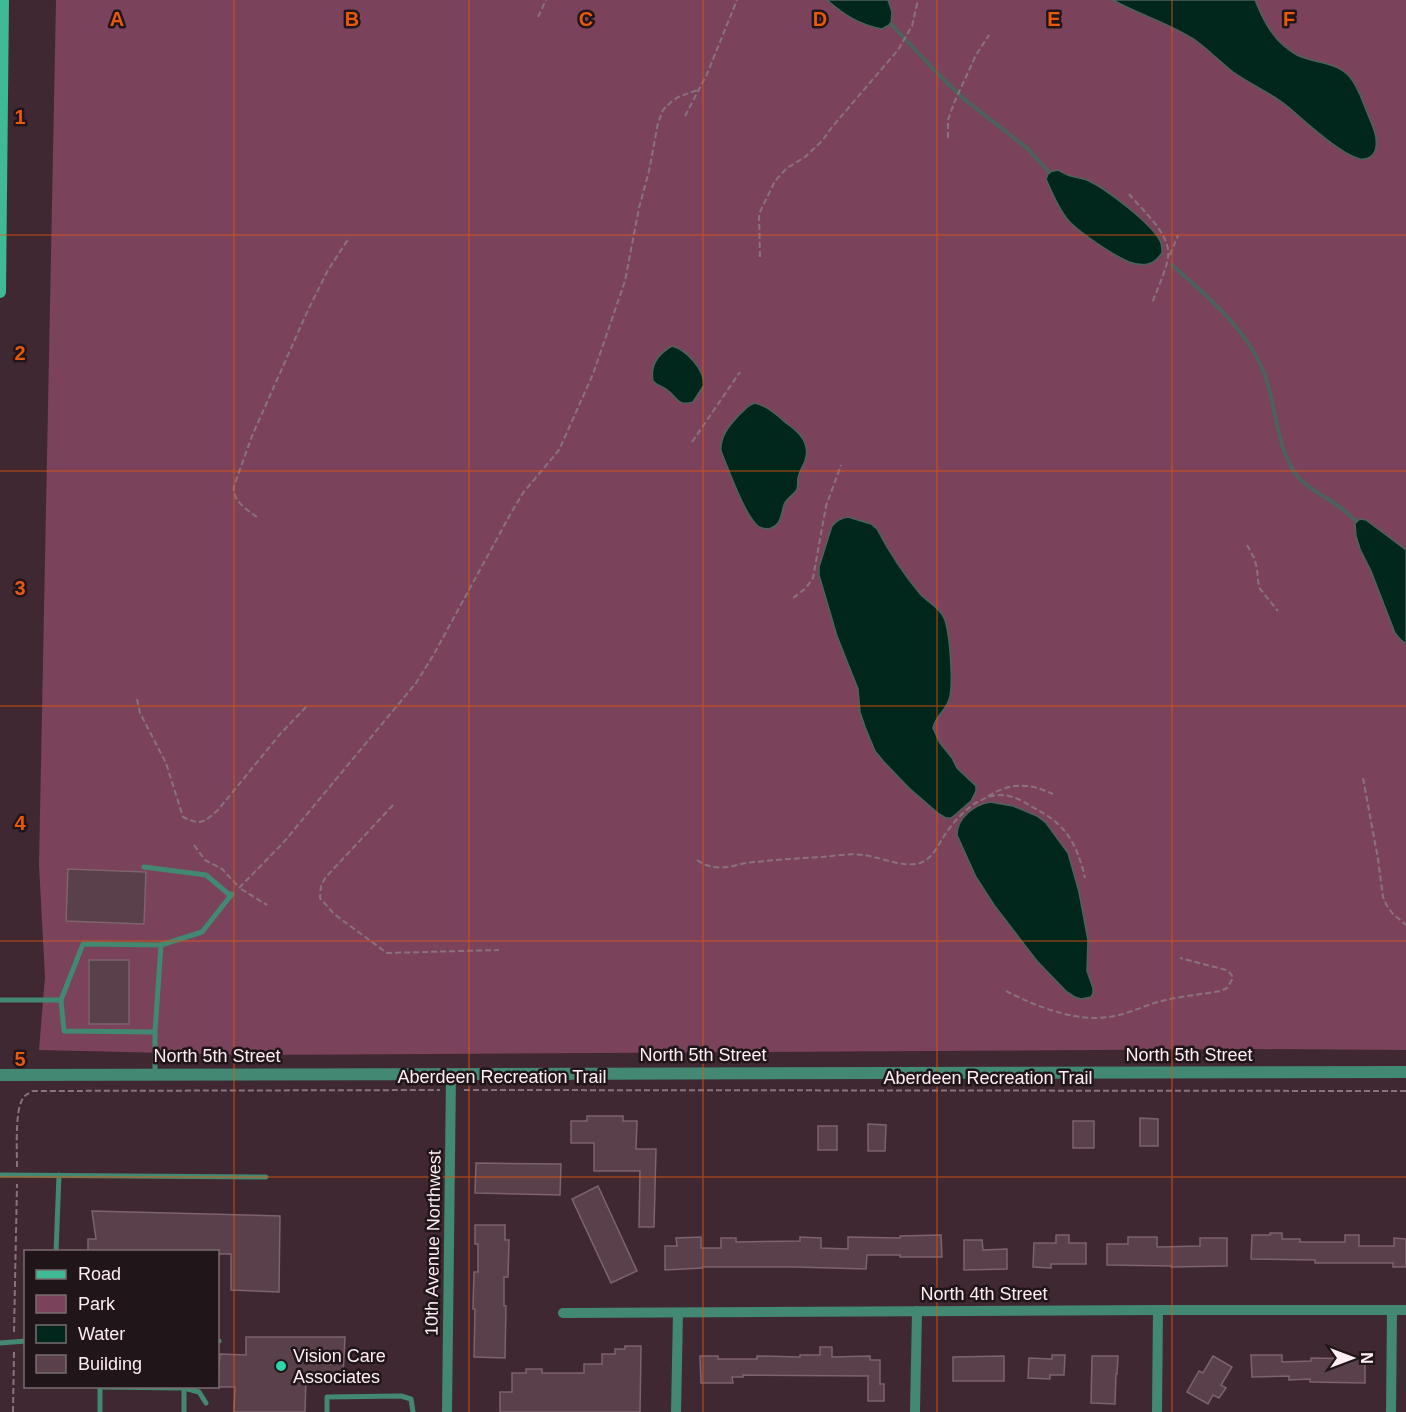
<svg xmlns="http://www.w3.org/2000/svg" width="1406" height="1412" viewBox="0 0 1406 1412" font-family="Helvetica,sans-serif">
<style>
.green{fill:#7b425b}
.water{fill:#01261b;stroke:#4d625c;stroke-width:1.5}
.lines{fill:none;stroke-linecap:round;stroke-linejoin:round}
.stream{stroke:#4d625c;stroke-width:4}
.building{fill:#59404a;stroke:#7e626d;stroke-width:1.5}
.path{stroke:#88737c;stroke-width:2;stroke-dasharray:6 3;stroke-linecap:butt}
.service{stroke:#428872;stroke-width:5}
.minor{stroke:#428872;stroke-width:10}
.tertiary{stroke:#428872;stroke-width:12}
.secondary{stroke:#3fb996;stroke-width:12}
.grid{fill:none;stroke:#e8590c;stroke-width:1.5;stroke-opacity:0.55}
.poi-dot{fill:#30d4aa;stroke:#201519;stroke-width:2}
.labels{text-anchor:middle;dominant-baseline:central;stroke-width:5;stroke-linejoin:round;paint-order:stroke}
.street-label{font-size:18px;fill:#feeef4;stroke:#201519}
.poi-label{font-size:18px;fill:#feeef4;stroke:#201519;text-anchor:start}
.grid-label{font-size:20px;text-anchor:middle;font-weight:bold;fill:#e8590c;stroke:#201519;stroke-width:5;stroke-linejoin:round;paint-order:stroke}
</style>
<rect width="100%" height="100%" fill="#402832"/>
<path class="green" d="M 56,0 L 1406,0 L 1406,1050 L 1251,1049 L 253,1055 L 39,1050 L 45,977 L 39,865 Z"/>
<g class="water">
<path d="M 827,0 L 888,0 L 892,12 L 891,24 L 882,29 C 860,25 844,15 827,0 Z"/>
<path d="M 1113,0 L 1255,0 C 1262,17 1270,34 1284,46 C 1288,49 1294,54 1299,56 C 1315,63 1336,62 1349,76 C 1358,86 1362,100 1367,112 C 1371,123 1378,135 1376,147 C 1375,155 1369,160 1360,159 C 1341,155 1303,120 1287,106 C 1271,93 1250,84 1233,72 C 1220,62 1208,49 1195,40 C 1169,23 1140,15 1113,0 Z"/>
<path d="M 1058,170 C 1062,172 1066,175 1071,176 C 1077,178 1083,178 1089,181 C 1106,189 1154,225 1161,243 C 1162,247 1162,249 1162,253 C 1158,258 1154,263 1148,264 C 1142,265 1134,264 1129,262 C 1115,256 1078,232 1068,220 C 1058,208 1052,193 1046,179 L 1049,172 Z"/>
<path d="M 672,346 C 687,350 704,370 704,385 L 693,402 C 677,407 678,397 666,389 C 662,386 657,386 653,381 C 650,366 658,354 672,346 Z"/>
<path d="M 755,403 C 767,406 777,415 786,423 C 799,432 811,443 805,461 C 803,466 799,472 798,478 C 797,483 799,487 796,491 C 792,496 786,499 784,505 C 782,511 782,517 778,523 C 773,529 765,531 758,526 C 745,516 728,468 721,451 C 720,436 729,426 739,415 C 745,410 747,405 755,403 Z"/>
<path d="M 848,517 L 871,524 L 877,529 C 889,552 904,575 921,595 C 928,602 940,608 944,618 C 950,631 953,681 950,696 C 948,709 935,716 933,728 L 940,743 L 952,758 L 957,768 L 976,786 L 976,791 L 971,801 L 956,814 L 951,818 L 946,818 L 939,814 L 909,788 L 884,762 L 875,751 L 865,727 L 860,712 L 858,689 L 837,636 L 819,575 L 819,567 L 832,526 C 837,520 841,518 848,517 Z"/>
<path d="M 1361,519 L 1366,520 L 1406,550 L 1406,644 L 1400,639 L 1395,633 L 1371,571 L 1360,549 L 1356,536 L 1355,524 L 1356,521 Z"/>
<path d="M 990,802 L 1013,806 L 1037,816 L 1046,823 L 1068,853 L 1079,892 L 1088,940 L 1087,971 L 1093,988 L 1093,993 L 1091,997 L 1081,999 L 1075,997 L 1066,991 L 1037,961 L 994,905 L 976,877 L 957,835 C 957,818 974,805 990,802 Z"/>
</g>
<g class="lines">
<g class="stream">
<path d="M 891,24 L 939,75 L 964,99 L 1027,148 L 1049,172"/>
<path d="M 1172,265 C 1209,297 1251,333 1267,381 C 1276,410 1278,453 1298,477 C 1307,487 1320,494 1331,501 C 1340,507 1348,513 1356,521"/>
</g>
</g>
<g class="building">
<path d="M 68,869 L 146,872 L 144,924 L 66,921 Z"/>
<rect x="89" y="960" width="40" height="64"/>
<path d="M 587,1116 L 623,1116 L 623,1121 L 637,1121 L 636,1149 L 656,1149 L 654,1227 L 639,1227 L 640,1171 L 594,1171 L 594,1143 L 571,1143 L 571,1121 L 587,1121 Z"/>
<path d="M 1140,1118 L 1158,1119 L 1158,1146 L 1140,1146 Z"/>
<rect x="1073" y="1121" width="21" height="27"/>
<path d="M 868,1124 L 886,1125 L 885,1151 L 868,1151 Z"/>
<rect x="818" y="1126" width="19" height="24"/>
<path d="M 476,1163 L 561,1164 L 560,1195 L 475,1193 Z"/>
<path d="M 598,1186 L 637,1271 L 611,1283 L 572,1199 Z"/>
<path d="M 92,1211 L 280,1216 L 279,1292 L 231,1290 L 231,1254 L 218,1254 L 218,1251 L 88,1251 L 88,1239 L 96,1239 Z"/>
<path d="M 475,1225 L 505,1225 L 505,1240 L 509,1240 L 508,1277 L 504,1277 L 504,1306 L 506,1306 L 505,1358 L 474,1357 L 475,1309 L 473,1309 L 474,1272 L 478,1272 L 478,1244 L 475,1244 Z"/>
<path d="M 1270,1233 L 1282,1233 L 1282,1239 L 1300,1239 L 1300,1242 L 1345,1242 L 1345,1235 L 1359,1235 L 1359,1246 L 1394,1246 L 1394,1238 L 1406,1239 L 1406,1267 L 1393,1267 L 1393,1263 L 1315,1263 L 1315,1260 L 1251,1259 L 1252,1235 L 1270,1235 Z"/>
<path d="M 941,1235 L 942,1257 L 900,1257 L 900,1255 L 867,1255 L 866,1269 L 795,1267 L 702,1267 L 702,1268 L 665,1270 L 665,1246 L 677,1246 L 676,1238 L 701,1237 L 701,1248 L 721,1248 L 721,1238 L 736,1238 L 736,1242 L 800,1241 L 800,1237 L 821,1238 L 821,1248 L 848,1249 L 848,1237 L 900,1238 L 900,1236 Z"/>
<path d="M 1056,1235 L 1069,1235 L 1069,1243 L 1086,1243 L 1086,1264 L 1051,1264 L 1051,1268 L 1033,1267 L 1034,1243 L 1056,1243 Z"/>
<path d="M 1128,1237 L 1157,1237 L 1157,1247 L 1200,1246 L 1200,1238 L 1227,1238 L 1227,1266 L 1171,1267 L 1171,1266 L 1107,1265 L 1107,1244 L 1128,1244 Z"/>
<path d="M 964,1240 L 982,1240 L 983,1250 L 1007,1249 L 1007,1269 L 964,1270 Z"/>
<path d="M 246,1337 L 345,1337 L 343,1376 L 306,1376 L 305,1412 L 234,1412 L 235,1387 L 217,1387 L 220,1354 L 246,1355 Z"/>
<path d="M 625,1346 L 641,1346 L 640,1412 L 500,1412 L 500,1392 L 512,1392 L 512,1373 L 526,1373 L 526,1369 L 542,1369 L 542,1373 L 584,1373 L 584,1364 L 602,1364 L 602,1354 L 615,1354 L 615,1349 L 625,1349 Z"/>
<path d="M 820,1347 L 832,1347 L 832,1357 L 870,1356 L 870,1360 L 880,1360 L 880,1384 L 884,1384 L 884,1401 L 868,1401 L 868,1376 L 743,1375 L 743,1377 L 732,1377 L 733,1383 L 701,1383 L 700,1356 L 718,1356 L 718,1359 L 757,1359 L 757,1356 L 800,1357 L 800,1355 L 820,1355 Z"/>
<path d="M 1052,1355 L 1065,1355 L 1064,1375 L 1050,1375 L 1050,1379 L 1028,1378 L 1029,1358 L 1052,1359 Z"/>
<path d="M 1251,1355 L 1282,1355 L 1282,1362 L 1311,1361 L 1311,1358 L 1365,1359 L 1365,1383 L 1310,1382 L 1310,1379 L 1289,1380 L 1289,1376 L 1252,1377 Z"/>
<path d="M 1004,1356 L 1004,1381 L 953,1381 L 953,1357 Z"/>
<path d="M 1092,1356 L 1118,1356 L 1117,1374 L 1116,1374 L 1115,1404 L 1091,1403 Z"/>
<path d="M 1213,1356 L 1232,1367 L 1221,1385 L 1226,1388 L 1219,1398 L 1213,1395 L 1208,1404 L 1187,1392 L 1199,1371 L 1203,1373 Z"/>
</g>
<g class="lines">
<g class="path">
<path d="M 538,17 L 546,0"/>
<path d="M 685,116 L 707,74 L 737,0"/>
<path d="M 948,138 L 948,120 L 954,103 L 976,55 L 989,35"/>
<path d="M 1129,194 C 1142,210 1172,235 1168,258 C 1167,267 1156,293 1152,303"/>
<path d="M 1170,255 L 1178,235"/>
<path d="M 760,257 L 759,214 L 775,181 L 787,168 L 805,157 L 822,141 L 832,127 L 898,50 L 912,26 L 918,0"/>
<path d="M 692,442 L 740,372"/>
<path d="M 257,517 C 246,509 232,501 234,486 L 252,436 L 308,310 L 328,270 L 349,238"/>
<path d="M 1247,545 L 1254,558 L 1257,568 L 1258,581 L 1260,589 L 1278,611"/>
<path d="M 793,598 L 806,588 L 813,578 L 826,506 L 841,465"/>
<path d="M 137,699 L 140,713 L 166,763 L 183,817 C 201,826 204,822 218,810 L 281,733 L 306,707"/>
<path d="M 1363,778 L 1378,859 L 1383,897 L 1387,906 L 1393,914 L 1406,925"/>
<path d="M 988,796 C 1012,782 1029,783 1053,794"/>
<path d="M 393,805 L 326,877 L 321,885 L 320,898 L 334,914 L 387,953 L 499,950"/>
<path d="M 194,845 L 205,860 L 222,869 L 237,885"/>
<path d="M 697,860 C 703,864 707,866 714,867 C 727,869 741,863 754,862 C 777,860 799,858 822,857 C 835,856 850,853 863,855 C 881,857 902,868 920,863 C 932,859 938,846 944,836 C 958,815 982,790 1009,796 C 1018,798 1026,803 1034,808 C 1066,824 1077,844 1085,878"/>
<path d="M 239,888 L 283,843 L 416,683 L 434,654 L 511,513 L 523,493 L 559,450 L 568,430 L 593,374 L 625,281 L 639,208 L 649,171 L 658,123 L 663,110 L 670,103 L 678,97 L 698,90"/>
<path d="M 241,889 L 267,905"/>
<path d="M 1006,991 C 1035,1006 1075,1022 1108,1017 C 1128,1015 1146,1004 1166,1000 C 1184,996 1203,994 1221,991 L 1227,988 L 1233,978 L 1231,974 L 1226,970 L 1180,958"/>
<path d="M 464,1090 L 1406,1091"/>
<path d="M 17,1167 C 17,1151 15,1112 22,1100 C 24,1095 28,1094 33,1091 L 440,1090"/>
<path d="M 14,1332 L 17,1184"/>
<path d="M 13,1412 L 14,1352"/>
</g>
<g class="service">
<path d="M 144,867 L 206,875 L 231,896"/>
<path d="M 161,945 L 202,932 L 232,894"/>
<path d="M 0,1000 L 61,1000"/>
<path d="M 155,1032 L 64,1031 L 61,1000 L 83,944 L 161,945 L 155,1032 L 155,1075"/>
<path d="M 0,1175 L 266,1177"/>
<path d="M 56,1252 L 59,1175"/>
<path d="M 218,1341 L 219,1341"/>
<path d="M 0,1343 L 26,1341"/>
<path d="M 100,1386 L 100,1412"/>
<path d="M 100,1387 L 184,1388 L 184,1412"/>
<path d="M 184,1388 L 199,1392 L 206,1403"/>
<path d="M 327,1412 L 327,1397 L 401,1396 L 411,1399 L 413,1412"/>
</g>
<g class="minor">
<path d="M 563,1313 L 1158,1310 L 1406,1310"/>
<path d="M 447,1412 L 451,1074"/>
<path d="M 676,1412 L 678,1313"/>
<path d="M 915,1412 L 917,1311"/>
<path d="M 1157,1412 L 1158,1310"/>
<path d="M 1391,1412 L 1392,1310"/>
</g>
<path class="tertiary" d="M 0,1075 L 1406,1072"/>
<path class="secondary" d="M 0,292 L 3,0"/>
</g>
<path class="grid" d="M 234,0 L 234,1412M 469,0 L 469,1412M 703,0 L 703,1412M 937,0 L 937,1412M 1172,0 L 1172,1412M 0,235 L 1406,235M 0,471 L 1406,471M 0,706 L 1406,706M 0,941 L 1406,941M 0,1177 L 1406,1177"/>
<circle class="poi-dot" cx="281" cy="1366" r="6"/>
<g class="labels">
<g class="street-label">
<text x="703" y="1055">North 5th Street</text>
<text x="1189" y="1055">North 5th Street</text>
<text x="217" y="1056">North 5th Street</text>
<text x="502" y="1077">Aberdeen Recreation Trail</text>
<text x="988" y="1078">Aberdeen Recreation Trail</text>
<text transform="translate(433 1243) rotate(-89)">10th Avenue Northwest</text>
<text x="984" y="1294">North 4th Street</text>
</g>
<g class="poi-label">
<text x="293" y="1356">Vision Care<tspan x="293" dy="21">Associates</tspan></text>
</g>
</g>
<g class="grid-label">
<text x="117" y="26">A</text>
<text x="352" y="26">B</text>
<text x="586" y="26">C</text>
<text x="820" y="26">D</text>
<text x="1054" y="26">E</text>
<text x="1289" y="26">F</text>
<text x="20" y="124">1</text>
<text x="20" y="360">2</text>
<text x="20" y="595">3</text>
<text x="20" y="830">4</text>
<text x="20" y="1066">5</text>
</g>
<rect x="24" y="1250" width="195" height="138" fill="#201519" stroke="#796c71" stroke-width="1.5"/>
<rect x="36" y="1270" width="30" height="9" fill="#3fb996" stroke="#796c71" stroke-width="1.5"/>
<text x="78" y="1280" font-size="18" fill="#feeef4">Road</text>
<rect x="36" y="1295" width="30" height="18" fill="#7b425b" stroke="#796c71" stroke-width="1.5"/>
<text x="78" y="1310" font-size="18" fill="#feeef4">Park</text>
<rect x="36" y="1325" width="30" height="18" fill="#01261b" stroke="#796c71" stroke-width="1.5"/>
<text x="78" y="1340" font-size="18" fill="#feeef4">Water</text>
<rect x="36" y="1355" width="30" height="18" fill="#59404a" stroke="#796c71" stroke-width="1.5"/>
<text x="78" y="1370" font-size="18" fill="#feeef4">Building</text>
<g transform="translate(1352 1358) rotate(90)" stroke="#201519" stroke-width="4.5" paint-order="stroke">
<path d="M0-4.5L10 22L0 15L-10 22Z" fill="#feeef4"/>
<text y="-9" font-size="16" font-weight="bold" text-anchor="middle" fill="#feeef4">N</text>
</g>
</svg>
